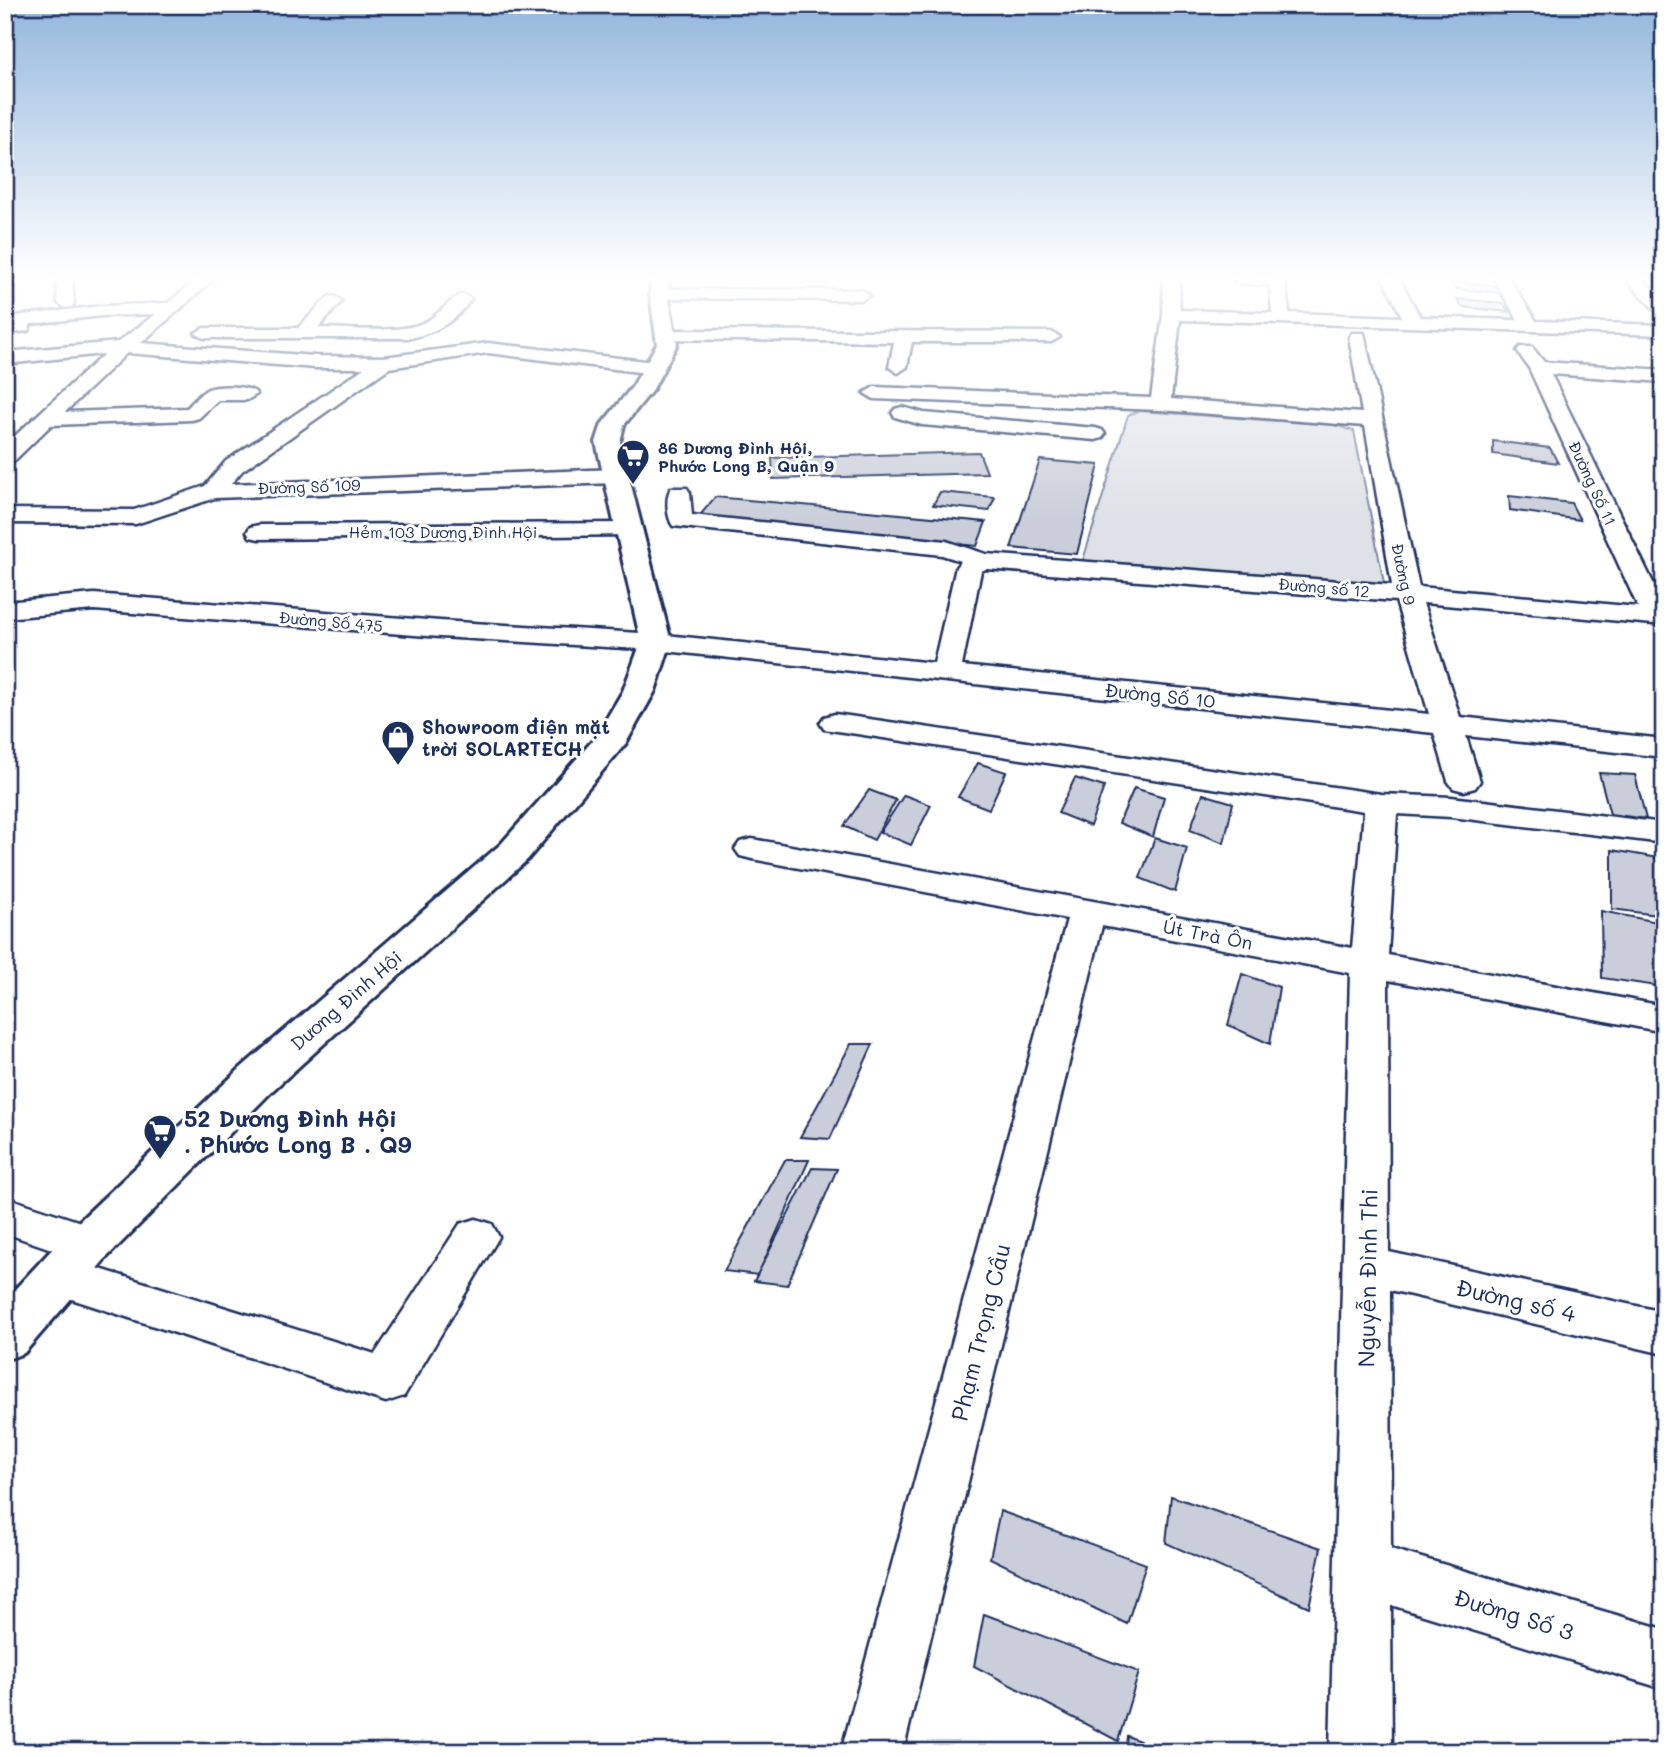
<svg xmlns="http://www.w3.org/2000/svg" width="1669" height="1757" viewBox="0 0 1669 1757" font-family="Mali,sans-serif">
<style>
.green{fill:#dee1e7;stroke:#7c88a2;stroke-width:2}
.building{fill:#caceda;stroke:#1b2f5e;stroke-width:2}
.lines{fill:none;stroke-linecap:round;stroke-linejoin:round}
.minor-casing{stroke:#1b2f5e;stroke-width:5}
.tertiary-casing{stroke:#1b2f5e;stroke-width:6}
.minor{fill:#fff;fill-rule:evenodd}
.tertiary{fill:#fff;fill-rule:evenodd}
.labels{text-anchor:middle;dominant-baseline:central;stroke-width:6;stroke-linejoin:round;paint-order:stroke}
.far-poi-label{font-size:16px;font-weight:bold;fill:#1b2f5e;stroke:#fff;text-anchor:start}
.far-street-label{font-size:16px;fill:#1b2f5e;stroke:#fff}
.street-label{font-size:19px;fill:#1b2f5e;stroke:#fff}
.poi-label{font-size:19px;font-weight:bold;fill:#1b2f5e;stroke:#fff;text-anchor:start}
.near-poi-label{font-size:23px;font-weight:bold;fill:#1b2f5e;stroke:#fff;text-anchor:start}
.near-street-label{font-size:23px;fill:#1b2f5e;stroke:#fff}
</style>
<rect width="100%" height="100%" fill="#fff"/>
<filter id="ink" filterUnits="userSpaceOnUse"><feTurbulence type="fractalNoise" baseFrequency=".0143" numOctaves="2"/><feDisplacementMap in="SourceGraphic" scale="14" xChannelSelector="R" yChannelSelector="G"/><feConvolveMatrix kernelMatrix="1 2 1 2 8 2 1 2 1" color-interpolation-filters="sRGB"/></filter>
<g filter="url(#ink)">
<path class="green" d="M 1139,411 L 1334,425 L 1354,431 L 1384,583 L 1349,583 L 1097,564 L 1083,560 L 1128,415 Z"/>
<g class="building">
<path d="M 1233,278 L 1276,281 L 1278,288 L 1234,284 Z"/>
<path d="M 1452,282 L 1496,286 L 1502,293 L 1456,289 Z"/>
<path d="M 1457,299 L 1503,303 L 1509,312 L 1462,307 Z"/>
<path d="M 1493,441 L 1550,448 L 1558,463 L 1493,454 Z"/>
<path d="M 979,452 L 987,473 L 773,479 L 772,458 Z"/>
<path d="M 1040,460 L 1099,465 L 1077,554 L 1011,548 Z"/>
<path d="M 940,492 L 995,497 L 989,511 L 933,505 Z"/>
<path d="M 1509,496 L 1571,503 L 1580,520 L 1510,510 Z"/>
<path d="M 715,497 L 986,522 L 977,546 L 697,519 Z"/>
<path d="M 978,763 L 1006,772 L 989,809 L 958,797 Z"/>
<path d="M 1599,773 L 1635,775 L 1646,819 L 1610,814 Z"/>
<path d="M 1075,778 L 1104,787 L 1090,826 L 1058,813 Z"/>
<path d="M 1134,788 L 1164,797 L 1153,837 L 1119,823 Z"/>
<path d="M 869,790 L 896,800 L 874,840 L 844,826 Z"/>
<path d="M 1203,794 L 1233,803 L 1224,843 L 1190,830 Z"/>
<path d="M 904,795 L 931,805 L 911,845 L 880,832 Z"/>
<path d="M 1155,838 L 1187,848 L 1175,892 L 1140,878 Z"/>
<path d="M 1612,850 L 1664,859 L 1664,916 L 1612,909 Z"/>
<path d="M 1601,911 L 1663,923 L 1664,987 L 1602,978 Z"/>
<path d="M 1242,974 L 1279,987 L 1270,1044 L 1228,1025 Z"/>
<path d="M 851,1044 L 873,1044 L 830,1139 L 800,1137 Z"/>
<path d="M 785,1160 L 809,1160 L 758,1275 L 724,1271 Z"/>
<path d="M 812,1168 L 837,1169 L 787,1285 L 754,1281 Z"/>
<path d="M 1171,1496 L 1321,1548 L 1309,1607 L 1166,1543 Z"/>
<path d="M 1000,1511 L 1146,1564 L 1127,1624 L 990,1558 Z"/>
<path d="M 984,1614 L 1139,1672 L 1118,1741 L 974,1666 Z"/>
<path d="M 1127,1736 L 1167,1752 L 1125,1752 Z"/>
</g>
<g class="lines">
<defs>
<g id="minor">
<path d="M 56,278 L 72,278 L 74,303 L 72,307 L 66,308 L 58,303 Z"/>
<path d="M 198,278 L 215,278 L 141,343 L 315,356 L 384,357 L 488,343 L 654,362 L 663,368 L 654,374 L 488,353 L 389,368 L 242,471 L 231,484 L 616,469 L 624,471 L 627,476 L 624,481 L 616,483 L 215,498 L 136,524 L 5,523 L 5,509 L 134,510 L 205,486 L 226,461 L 364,368 L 315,368 L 127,353 L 65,412 L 187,408 C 193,402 200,393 208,389 C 219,385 250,385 257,394 L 247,400 L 218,400 L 199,418 L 192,420 L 51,425 L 13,462 L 5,463 L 5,445 L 104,354 L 5,364 L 5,352 L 118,342 L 156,314 L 102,316 L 31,324 L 28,331 L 5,334 L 5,324 L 14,323 L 17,316 L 23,315 L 102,306 L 168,303 Z"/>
<path d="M 1163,278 L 1179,278 L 1180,310 L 1272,313 L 1269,278 L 1285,278 L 1289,313 L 1402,317 L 1383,278 L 1399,278 L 1420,317 L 1518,320 L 1493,278 L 1509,278 L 1536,321 L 1664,325 L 1664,335 L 1180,320 L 1171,399 L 1362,413 L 1349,337 L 1352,333 L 1364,333 L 1419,587 L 1638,607 L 1529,368 L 1517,351 L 1520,347 L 1532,347 L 1544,362 L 1664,370 L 1664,382 L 1551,374 L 1664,605 L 1664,625 L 1423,603 L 1460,717 L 1664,739 L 1664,757 L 1466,736 L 1480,781 L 1475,788 L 1464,791 L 1453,788 L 1448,781 L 1434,733 L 656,650 L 440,637 L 94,610 L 5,618 L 5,602 L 94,594 L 440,621 L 656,634 L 934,663 L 956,567 L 961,561 L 942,555 L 673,526 C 667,518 665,497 671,488 L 687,488 L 690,493 L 692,515 L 946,541 L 986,554 L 1392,585 L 1365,426 L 1160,410 L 874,399 L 864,393 L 874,387 L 1151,398 L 1163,315 ZM 986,569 L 1396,601 L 1429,714 L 962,666 L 981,571 Z"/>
<path d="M 1624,278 L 1641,278 L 1664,299 L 1664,314 L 1658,313 Z"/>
<path d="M 659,289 L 862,290 L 870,295 L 862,300 L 653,298 L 651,294 L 653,290 Z"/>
<path d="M 463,294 L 471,299 C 456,321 437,332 411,338 L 204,338 L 195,333 L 204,328 L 298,328 L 328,297 L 334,296 L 342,301 L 318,328 C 347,328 398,334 423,323 C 438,317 451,297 463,294 Z"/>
<path d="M 665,330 L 1051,332 L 1060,337 L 1051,342 L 912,342 L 907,367 L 898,373 L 889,367 L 894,342 L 659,339 L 656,335 L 659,331 Z"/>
<path d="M 902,407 L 924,413 L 1095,428 L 1102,430 L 1105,434 L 1102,438 L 1095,440 L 922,425 L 895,417 L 892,413 L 895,409 Z"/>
<path d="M 627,523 L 635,525 L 639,530 L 635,535 L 259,539 L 250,537 L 247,532 L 250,527 L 259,525 Z"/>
<path d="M 835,714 L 1381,794 L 1451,797 L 1664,823 L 1664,843 L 1451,817 L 1397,814 L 1388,955 L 1664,1006 L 1664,1032 L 1388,980 L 1389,1252 L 1664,1312 L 1664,1354 L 1390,1290 L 1391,1549 L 1664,1629 L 1664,1689 L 1391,1605 L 1392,1752 L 1330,1752 L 1350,973 L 1102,926 L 903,1752 L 841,1752 L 1067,919 L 752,859 L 740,856 L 735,849 L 740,842 L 752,839 L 1352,948 L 1364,811 L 824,729 L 820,723 L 824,717 Z"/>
<path d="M 5,1197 L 105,1230 L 112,1243 L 105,1256 L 89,1262 L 5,1233 Z"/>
<path d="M 476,1219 L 492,1224 L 499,1237 L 404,1396 L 386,1402 L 41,1289 L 34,1275 L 41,1261 L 58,1256 L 375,1354 L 460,1224 Z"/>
</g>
<path id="tertiary" d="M 651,278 L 669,278 L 668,294 L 677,344 L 653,389 L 624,425 L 620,442 L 671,642 L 655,691 L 626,743 L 527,860 L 274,1089 L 107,1257 L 24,1353 L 5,1360 L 5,1300 L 71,1229 L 242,1067 L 501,844 L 595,738 L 623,691 L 641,642 L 596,442 L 602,424 L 633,386 L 657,344 L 650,294 Z"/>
</defs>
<use href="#minor" class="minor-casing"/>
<use href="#tertiary" class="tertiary-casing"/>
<use href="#minor" class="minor"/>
<use href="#tertiary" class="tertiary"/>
</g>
</g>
<linearGradient id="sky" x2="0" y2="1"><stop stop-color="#93b7dc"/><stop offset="0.53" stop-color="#fff"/><stop offset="1" stop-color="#fff" stop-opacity="0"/></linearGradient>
<rect width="1669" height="524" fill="url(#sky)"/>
<defs>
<symbol id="supermarket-pin" viewBox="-11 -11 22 30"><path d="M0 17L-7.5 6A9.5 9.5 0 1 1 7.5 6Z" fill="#1b2f5e" stroke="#fff"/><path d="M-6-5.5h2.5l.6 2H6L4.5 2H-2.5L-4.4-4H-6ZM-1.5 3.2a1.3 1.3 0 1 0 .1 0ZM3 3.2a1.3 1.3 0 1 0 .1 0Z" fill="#fff"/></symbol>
<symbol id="shop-pin" viewBox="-11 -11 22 30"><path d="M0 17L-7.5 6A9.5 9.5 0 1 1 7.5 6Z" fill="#1b2f5e" stroke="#fff"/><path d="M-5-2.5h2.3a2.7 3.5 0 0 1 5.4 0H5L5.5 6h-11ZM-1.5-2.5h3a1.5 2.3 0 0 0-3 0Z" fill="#fff"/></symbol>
</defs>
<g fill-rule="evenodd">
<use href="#supermarket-pin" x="614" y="437" width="38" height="52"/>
<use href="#shop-pin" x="379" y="718" width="38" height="52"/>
<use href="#supermarket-pin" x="141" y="1112" width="38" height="52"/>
</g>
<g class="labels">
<g class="far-poi-label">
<text x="658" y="447">86 Dương Đình Hội,<tspan x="658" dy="18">Phước Long B, Quận 9</tspan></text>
</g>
<g class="far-street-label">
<text transform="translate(1593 483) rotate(65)">Đường Số 11</text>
<text transform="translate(309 486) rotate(-2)">Đường Số 109</text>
<text x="443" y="531">Hẻm 103 Dương Đình Hội</text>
<text transform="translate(1404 574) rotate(78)">Đường 9</text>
<text transform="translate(1324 587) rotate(5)">Đường số 12</text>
<text transform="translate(331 621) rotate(5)">Đường Số 475</text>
</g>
<g class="street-label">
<text transform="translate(1160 695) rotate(6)">Đường Số 10</text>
<text transform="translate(1208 934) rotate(11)">Út Trà Ôn</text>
<text transform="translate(346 1000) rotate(-41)">Dương Đình Hội</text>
</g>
<g class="poi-label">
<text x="422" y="726">Showroom điện mặt<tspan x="422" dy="22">trời SOLARTECH</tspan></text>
</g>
<g class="near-poi-label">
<text x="184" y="1118">52 Dương Đình Hội<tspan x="184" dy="26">. Phước Long B . Q9</tspan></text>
</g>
<g class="near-street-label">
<text transform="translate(1367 1278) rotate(-89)">Nguyễn Đình Thi</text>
<text transform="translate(1516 1300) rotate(13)">Đường số 4</text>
<text transform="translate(980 1332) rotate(-76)">Phạm Trọng Cầu</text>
<text transform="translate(1514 1614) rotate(17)">Đường Số 3</text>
</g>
</g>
<rect width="1669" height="1757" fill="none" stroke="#fff" stroke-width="28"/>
<rect x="14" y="14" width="1641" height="1729" fill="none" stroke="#1b2f5e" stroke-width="2.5" filter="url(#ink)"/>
</svg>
